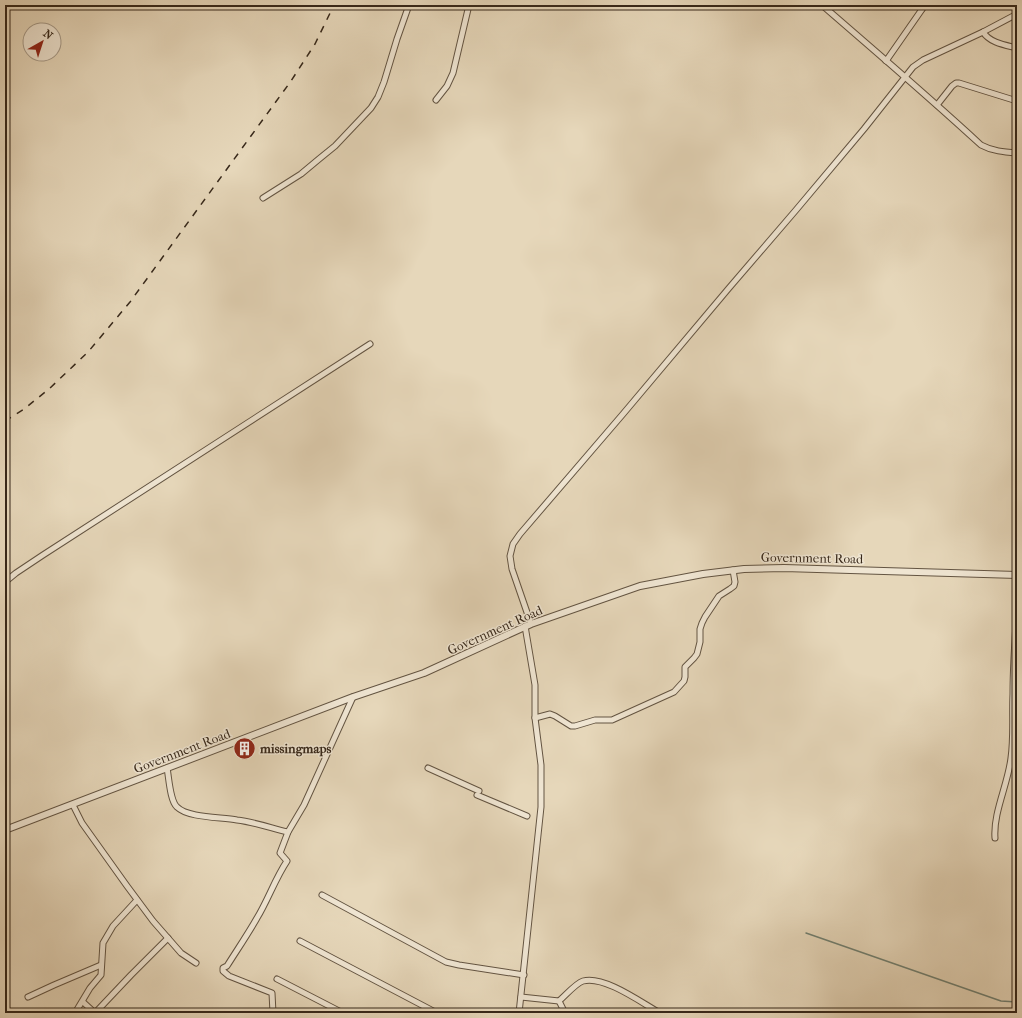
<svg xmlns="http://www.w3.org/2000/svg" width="1022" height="1018" viewBox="0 0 1022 1018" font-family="'IM FELL French Canon',serif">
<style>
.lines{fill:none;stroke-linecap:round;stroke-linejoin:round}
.stream{stroke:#718072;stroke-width:1.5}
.minor-casing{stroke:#635442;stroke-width:7}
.tertiary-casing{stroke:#635442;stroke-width:8}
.minor{stroke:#efe5d2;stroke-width:5}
.tertiary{stroke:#efe5d2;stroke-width:6}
.rail{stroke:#37281a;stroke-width:1.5;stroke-dasharray:7 7;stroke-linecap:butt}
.labels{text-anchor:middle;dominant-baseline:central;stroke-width:3;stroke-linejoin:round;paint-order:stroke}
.street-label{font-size:13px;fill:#37281a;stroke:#efe5d2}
.poi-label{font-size:13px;font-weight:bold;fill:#37281a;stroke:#efe5d2;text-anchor:start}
</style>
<rect width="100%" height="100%" fill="#e6d7ba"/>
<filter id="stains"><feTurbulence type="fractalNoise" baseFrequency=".005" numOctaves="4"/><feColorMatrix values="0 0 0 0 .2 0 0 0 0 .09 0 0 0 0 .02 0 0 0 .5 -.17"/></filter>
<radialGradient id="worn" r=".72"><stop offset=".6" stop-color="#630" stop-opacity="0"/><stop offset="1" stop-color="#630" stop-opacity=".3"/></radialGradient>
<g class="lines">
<path class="stream" d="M 806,933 L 1001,1001 L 1017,1002"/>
<defs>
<g id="minor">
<path d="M 822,5 C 875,51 929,97 981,145 C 992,151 1004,152 1017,153"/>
<path d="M 918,5 L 922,9"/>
<path d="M 983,32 C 990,43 1005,45 1017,48"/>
<path d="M 886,61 L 925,5"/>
<path d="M 436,100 L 447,86 L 453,73 L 469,5"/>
<path d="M 937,105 L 952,86 L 956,83 L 959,83 L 1017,101"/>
<path d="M 263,198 L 301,174 L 319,159 L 335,146 L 371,108 L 378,97 L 384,82 L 397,39 L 409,5"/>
<path d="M 5,582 L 16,573 L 43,555 L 370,344"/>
<path d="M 531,624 L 512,569 L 510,556 L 513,544 L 520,534 L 623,414 L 729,288 L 796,210 L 864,129 L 913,67 L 923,60 L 983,32 L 1017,14"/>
<path d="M 535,718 L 550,714 L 555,716 L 571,726 L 575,726 L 595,720 L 612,720 L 674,692 L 684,681 L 685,677 L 685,667 L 694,658 L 697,654 L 700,642 L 700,629 L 702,623 L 705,617 L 719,596 L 730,589 L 734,586 L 735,582 L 733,570"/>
<path d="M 167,768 C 169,778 170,801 177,807 C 188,818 221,817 237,820 C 254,822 271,828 288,832"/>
<path d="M 428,768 L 479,791"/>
<path d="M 477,795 L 527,816"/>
<path d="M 73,805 L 82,823 L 127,886 L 153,921 L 181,953 L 196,963"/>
<path d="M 995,838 C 993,813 1008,784 1011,758 C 1014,737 1012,715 1013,694 C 1013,666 1015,637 1017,609"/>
<path d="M 322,895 L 446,962 L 459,965 L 524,975"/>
<path d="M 300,941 L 437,1013"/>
<path d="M 277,979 L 343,1013"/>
<path d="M 28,997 L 54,985 L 101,965"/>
<path d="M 521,997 L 559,1001 C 565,996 576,983 583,981 C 604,975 642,1003 660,1013"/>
<path d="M 559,1001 L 565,1013"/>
<path d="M 83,1002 L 95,1013"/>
<path d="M 5,1005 L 9,1013"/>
<path d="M 75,1013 L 90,988 L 101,975 L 103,943 L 113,926 L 137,900"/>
<path d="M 95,1013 L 131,975 L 168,938"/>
<path d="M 273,1013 L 272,993 L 229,976 L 223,971 L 223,968 L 227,966 C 237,950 248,934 257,918 C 268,900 275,879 287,861 L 280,853 L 288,832 L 304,805 L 353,697"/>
<path d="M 519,1013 L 541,807 L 541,765 L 535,718 L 535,685 L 525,626"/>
</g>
<path id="tertiary" d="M 5,830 L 353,697 L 424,673 L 531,624 L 640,586 L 703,574 L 744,569 L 784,568 L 1017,575"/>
</defs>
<use href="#minor" class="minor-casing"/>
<use href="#tertiary" class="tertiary-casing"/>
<use href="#minor" class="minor"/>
<use href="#tertiary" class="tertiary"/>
<path class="rail" d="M 5,421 L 24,409 L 49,389 L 88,352 L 130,302 L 291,81 L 315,44 L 334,5"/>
</g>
<defs>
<symbol id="building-disc" viewBox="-11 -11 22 22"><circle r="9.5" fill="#8f2418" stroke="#efe5d2"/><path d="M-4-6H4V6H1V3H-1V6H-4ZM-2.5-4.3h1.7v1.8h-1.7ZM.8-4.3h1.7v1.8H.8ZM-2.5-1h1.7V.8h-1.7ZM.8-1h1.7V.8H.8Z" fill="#fff"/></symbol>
</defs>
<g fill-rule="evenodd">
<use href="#building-disc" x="232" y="736" width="25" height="25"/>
</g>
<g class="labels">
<g class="street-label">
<text transform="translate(812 558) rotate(1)">Government Road</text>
<text transform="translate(495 630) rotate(-24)">Government Road</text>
<text transform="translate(182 751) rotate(-21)">Government Road</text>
</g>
<g class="poi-label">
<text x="260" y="748">missingmaps</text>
</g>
</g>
<rect width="1022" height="1018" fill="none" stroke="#e6d7ba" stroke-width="20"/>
<rect x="6" y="6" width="1010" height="1006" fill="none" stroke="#37281a" stroke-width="2"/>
<rect x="10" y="10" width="1002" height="998" fill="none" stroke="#37281a"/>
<g transform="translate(42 42) rotate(39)"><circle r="19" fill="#efe5d2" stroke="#a59988"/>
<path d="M0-3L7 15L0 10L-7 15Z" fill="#8f2418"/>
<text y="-6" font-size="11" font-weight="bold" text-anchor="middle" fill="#37281a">N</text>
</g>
<rect width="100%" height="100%" filter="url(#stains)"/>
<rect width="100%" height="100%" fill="url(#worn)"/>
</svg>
